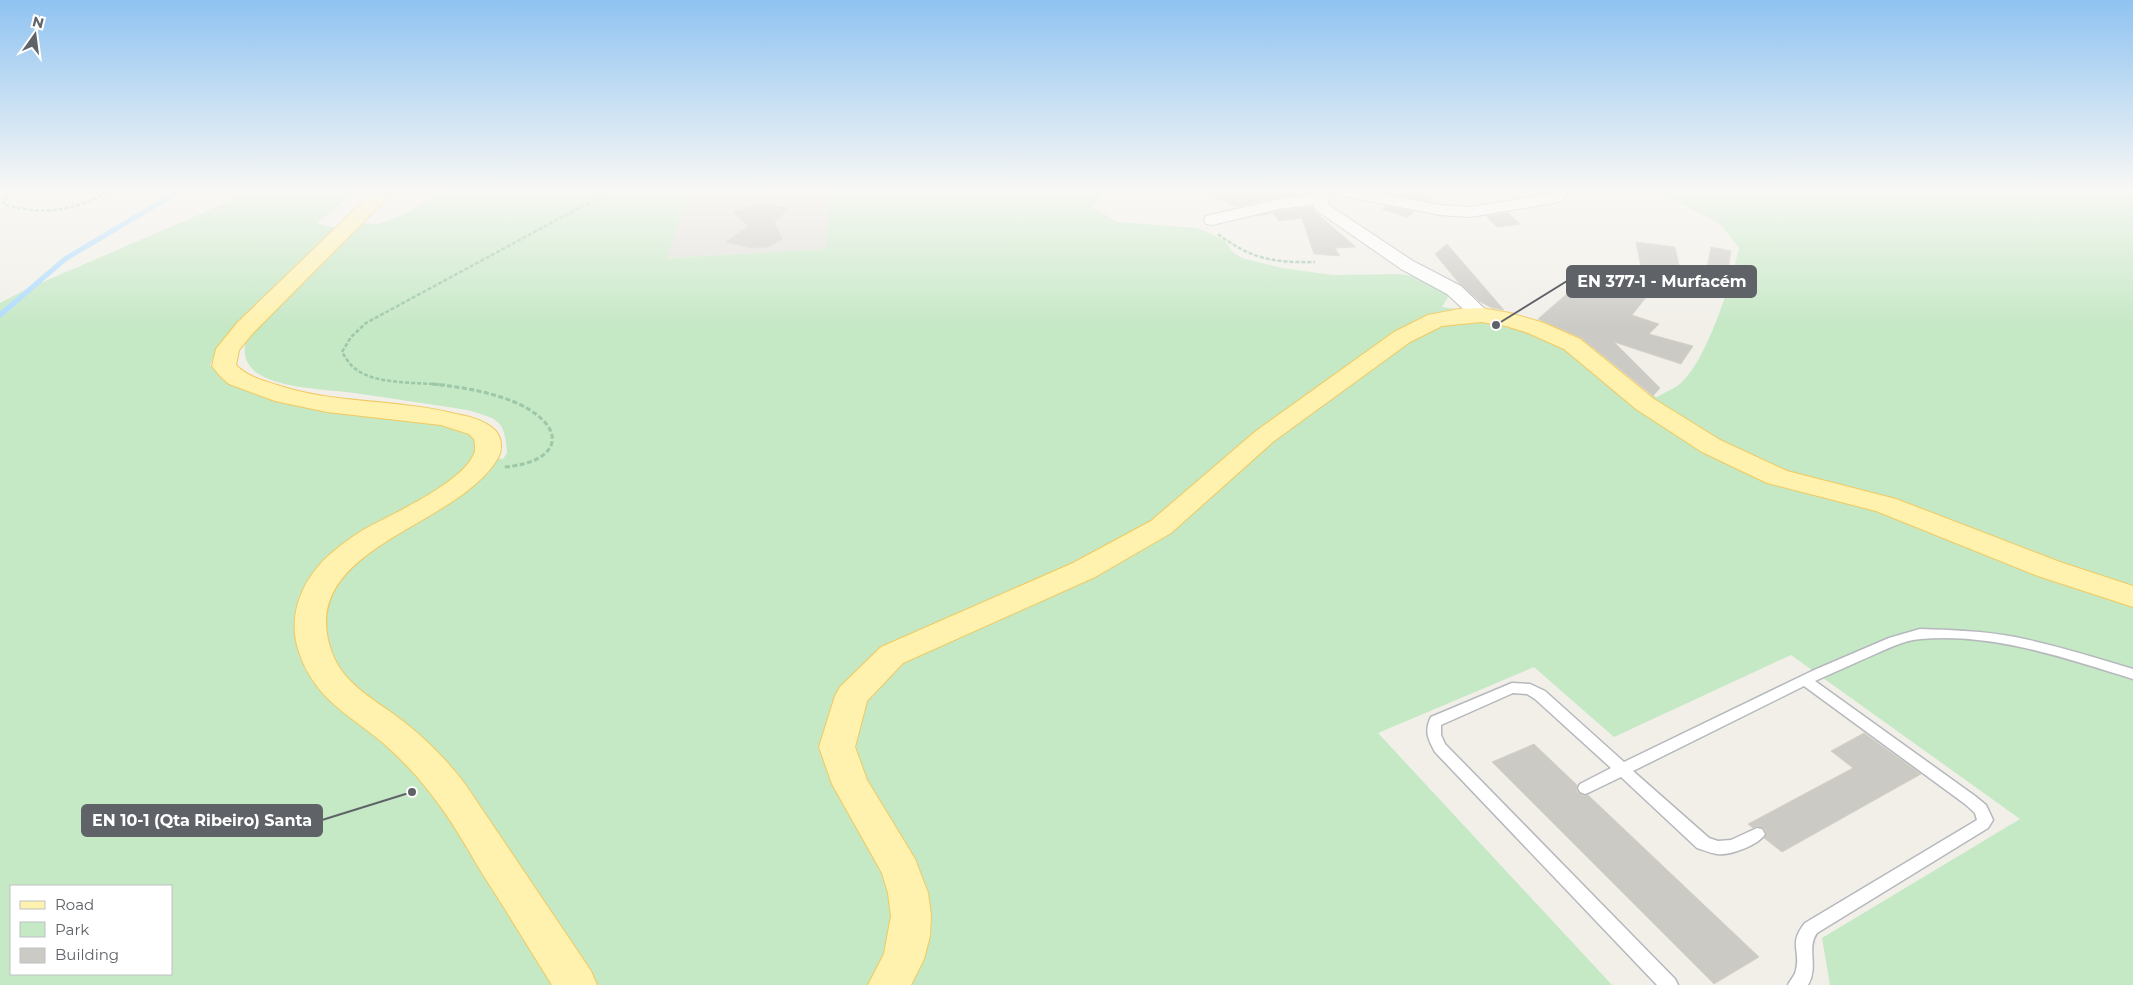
<svg xmlns="http://www.w3.org/2000/svg" width="2133" height="985" viewBox="0 0 2133 985" font-family="Montserrat,sans-serif">
<style>
.industrial{fill:#e0deda}
.green{fill:#c5e8c5;fill-rule:evenodd}
.lines{fill:none;stroke-linecap:round;stroke-linejoin:round}
.stream{stroke:#aadaff;stroke-width:5}
.building{fill:#cccac5;stroke:#d6d1c6}
.lane-casing{stroke:#b5b8bc;stroke-width:3}
.street-casing{stroke:#b5b8bc;stroke-width:2}
.primary-casing{stroke:#f2c960;stroke-width:2}
.path-far1{stroke:#9cc7a9;stroke-width:2.5;stroke-dasharray:4 2;stroke-linecap:butt}
.path{stroke:#9cc7a9;stroke-width:3;stroke-dasharray:5 2.5;stroke-linecap:butt}
.lane{fill:#fff;fill-rule:evenodd}
.street{fill:#fff;fill-rule:evenodd}
.primary{fill:#fff2af;fill-rule:evenodd}
.leader{fill:none;stroke:#5f6368;stroke-width:2}
.callout-dot{fill:#5f6368;stroke:#fff;stroke-width:2}
.callout{fill:#5f6368;stroke:#5f6368;stroke-width:2}
.callout-label{font-size:16px;text-anchor:middle;font-weight:bold;fill:#fff}
</style>
<rect width="100%" height="100%" fill="#f1efe8"/>
<path class="industrial" d="M 789,190 L 830,190 L 827,249 L 666,258 L 688,195 L 707,194 L 729,196 L 748,192 Z"/>
<path class="green" d="M 256,190 L 358,190 L 317,223 L 339,229 L 219,344 L 210,365 L 224,381 L 257,395 L 350,413 L 438,422 L 466,429 L 476,442 L 473,456 L 503,459 L 507,453 C 505,419 498,419 467,410 C 429,404 391,398 354,393 C 326,389 281,389 257,373 C 244,363 242,351 248,336 L 360,223 L 379,224 L 404,214 L 447,190 L 789,190 L 748,192 L 729,196 L 707,194 L 688,195 L 667,258 L 826,249 L 830,190 L 1107,190 L 1091,206 L 1117,222 L 1198,228 L 1224,240 L 1233,252 L 1242,258 L 1282,268 L 1333,275 L 1400,274 L 1421,278 L 1443,289 L 1448,297 L 1442,307 L 1512,317 L 1636,390 L 1657,397 C 1665,392 1677,388 1683,381 C 1708,356 1731,283 1739,248 L 1721,225 L 1656,190 L 2133,190 L 2133,985 L 1830,985 L 1822,938 L 2020,819 L 1791,655 L 1614,737 L 1534,667 L 1378,733 L 1612,985 L 0,985 L 0,303 L 29,288 ZM 11,886 L 171,886 L 171,974 L 11,974 Z"/>
<g class="lines">
<path class="stream" d="M 0,315 L 65,259 L 181,190"/>
</g>
<g class="building">
<path d="M 1204,190 L 1294,190 L 1299,195 L 1279,197 L 1235,207 Z"/>
<path d="M 1406,192 L 1433,197 L 1429,201 L 1401,195 Z"/>
<path d="M 766,204 L 789,208 L 774,223 L 783,239 L 767,247 L 752,248 L 726,242 L 748,226 L 733,212 L 753,205 Z"/>
<path d="M 1386,206 L 1414,212 L 1407,217 L 1382,209 Z"/>
<path d="M 1312,207 L 1315,212 L 1356,247 L 1335,248 L 1340,256 L 1314,254 L 1302,218 L 1279,221 L 1272,213 L 1258,216 L 1279,211 Z"/>
<path d="M 1509,213 L 1520,224 L 1497,227 L 1486,216 Z"/>
<path d="M 1636,242 L 1675,247 L 1685,291 L 1655,286 L 1632,315 L 1659,324 L 1649,334 L 1693,346 L 1681,364 L 1614,342 L 1660,388 L 1653,396 L 1581,338 L 1538,319 L 1585,278 L 1607,284 L 1617,272 L 1643,277 Z"/>
<path d="M 1447,244 L 1504,310 L 1492,308 L 1479,301 L 1458,282 L 1435,254 Z"/>
<path d="M 1711,247 L 1731,251 L 1728,272 L 1707,268 Z"/>
<path d="M 1864,733 L 1921,774 L 1782,852 L 1764,838 L 1767,834 L 1764,828 L 1757,826 L 1753,828 L 1748,824 L 1853,768 L 1831,751 Z"/>
<path d="M 1534,744 L 1577,785 L 1576,789 L 1578,793 L 1584,796 L 1588,795 L 1759,957 L 1714,984 L 1492,762 Z"/>
</g>
<g class="lines">
<defs>
<path id="lane" d="M 1920,629 C 1952,630 1984,631 2015,637 C 2055,645 2094,657 2133,669 L 2133,679 C 2065,658 1994,633 1921,639 C 1904,640 1887,649 1871,656 C 1853,664 1834,672 1815,681 L 1975,796 L 1986,805 L 1993,820 L 1988,828 L 1817,933 C 1806,948 1819,966 1808,985 L 1788,985 C 1790,980 1795,976 1796,970 C 1801,950 1788,944 1805,923 L 1977,820 L 1975,813 L 1965,804 L 1804,686 L 1633,771 L 1709,838 L 1718,841 L 1731,840 L 1757,828 L 1762,829 L 1765,834 C 1759,845 1729,856 1717,854 C 1710,853 1704,850 1697,848 L 1621,777 L 1590,792 L 1585,794 L 1580,792 L 1578,788 L 1580,784 L 1611,768 L 1535,699 L 1527,694 L 1513,693 L 1441,725 L 1441,735 L 1445,744 L 1675,979 L 1678,985 L 1657,985 L 1435,752 C 1428,739 1424,731 1431,717 L 1512,683 L 1530,684 L 1545,691 L 1624,762 L 1812,671 L 1889,638 Z"/>
<path id="street" d="M 1317,190 L 1364,190 L 1440,205 L 1470,207 L 1550,194 L 1552,192 L 1550,190 L 1566,190 L 1568,193 L 1561,201 L 1555,203 L 1470,217 L 1440,215 L 1339,195 L 1332,191 L 1327,199 L 1329,205 L 1413,261 L 1461,286 L 1491,315 L 1488,319 L 1481,321 L 1474,319 L 1447,294 L 1401,269 L 1316,210 L 1313,205 L 1279,209 L 1212,225 L 1206,224 L 1204,220 L 1206,216 L 1279,199 L 1314,195 Z"/>
<g id="primary">
<path d="M 375,190 L 395,190 L 253,333 L 239,350 L 236,365 C 248,377 262,380 277,385 C 334,404 394,399 452,413 C 467,416 483,419 495,430 C 502,438 503,449 498,458 C 457,529 293,547 332,653 C 345,688 382,703 409,726 C 430,743 449,763 465,784 L 591,971 L 597,985 L 552,985 C 529,948 506,910 482,873 C 466,846 451,819 431,794 C 417,775 400,758 382,742 C 347,713 315,699 299,652 C 287,617 301,582 327,557 C 338,547 350,538 363,530 C 392,514 461,484 474,454 C 476,450 475,444 474,439 L 469,434 L 441,425 L 327,412 L 275,401 L 229,384 L 220,376 L 212,366 L 216,349 L 237,323 Z"/>
<path d="M 1481,308 L 1510,313 L 1544,323 L 1580,339 L 1654,399 L 1720,440 L 1787,471 L 1896,499 L 2060,562 L 2133,586 L 2133,607 L 2038,576 L 1876,511 L 1767,483 L 1702,452 L 1636,409 L 1564,349 L 1528,333 L 1506,326 L 1481,322 L 1442,326 L 1410,342 L 1274,441 L 1171,533 L 1095,577 L 903,663 L 867,701 L 855,747 L 867,780 L 915,859 L 928,893 L 931,916 L 930,936 L 924,959 L 911,985 L 868,985 L 884,954 L 891,916 L 888,893 L 882,873 L 832,784 L 819,747 L 835,696 L 840,687 L 881,647 L 1073,563 L 1151,521 L 1256,431 L 1394,332 L 1428,315 L 1459,309 Z"/>
</g>
</defs>
<use href="#lane" class="lane-casing"/>
<use href="#street" class="street-casing"/>
<use href="#primary" class="primary-casing"/>
<g class="path-far1">
<path d="M 10,190 L 3,204 C 50,217 71,210 114,190"/>
<path d="M 726,195 L 727,190"/>
<path d="M 1218,234 C 1251,259 1274,263 1315,262"/>
<path d="M 445,385 C 419,382 378,385 357,370 C 350,366 346,358 342,352 L 351,337 L 366,323 L 612,190"/>
</g>
<path class="path" d="M 432,384 C 462,387 492,392 519,404 C 572,430 558,463 504,467"/>
<use href="#lane" class="lane"/>
<use href="#street" class="street"/>
<use href="#primary" class="primary"/>
</g>
<linearGradient id="sky" x2="0" y2="1"><stop stop-color="#8fc3f1"/><stop offset="0.58" stop-color="#f9f8f5"/><stop offset="1" stop-color="#f9f8f5" stop-opacity="0"/></linearGradient>
<rect width="2133" height="328" fill="url(#sky)"/>
<path class="leader" d="M1496 325L1567 281M412 792L322 820"/>
<g class="callout-dot">
<circle cx="1496" cy="325" r="5"/>
<circle cx="412" cy="792" r="5"/>
</g>
<g class="callout">
<rect x="1567" y="266" width="189" height="31" rx="5"/>
<rect x="82" y="805" width="240" height="31" rx="5"/>
</g>
<g class="callout-label">
<text x="1662" y="287">EN 377-1 - Murfacém</text>
<text x="202" y="826">EN 10-1 (Qta Ribeiro) Santa</text>
</g>
<rect x="10" y="885" width="162" height="90" fill="#ffffff" stroke="#bfc1c3"/>
<rect x="20" y="901" width="25" height="8" fill="#fff2af" stroke="#bfc1c3"/>
<text x="55" y="910" font-size="15" fill="#5f6368">Road</text>
<rect x="20" y="922" width="25" height="15" fill="#c5e8c5" stroke="#bfc1c3"/>
<text x="55" y="935" font-size="15" fill="#5f6368">Park</text>
<rect x="20" y="948" width="25" height="15" fill="#cccac5" stroke="#bfc1c3"/>
<text x="55" y="960" font-size="15" fill="#5f6368">Building</text>
<g transform="translate(35 35) rotate(14)" stroke="#ffffff" stroke-width="4" paint-order="stroke">
<path d="M0-4L9 19L0 12L-9 19Z" fill="#5f6368"/>
<text y="-8" font-size="14" font-weight="bold" text-anchor="middle" fill="#5f6368">N</text>
</g>
</svg>
